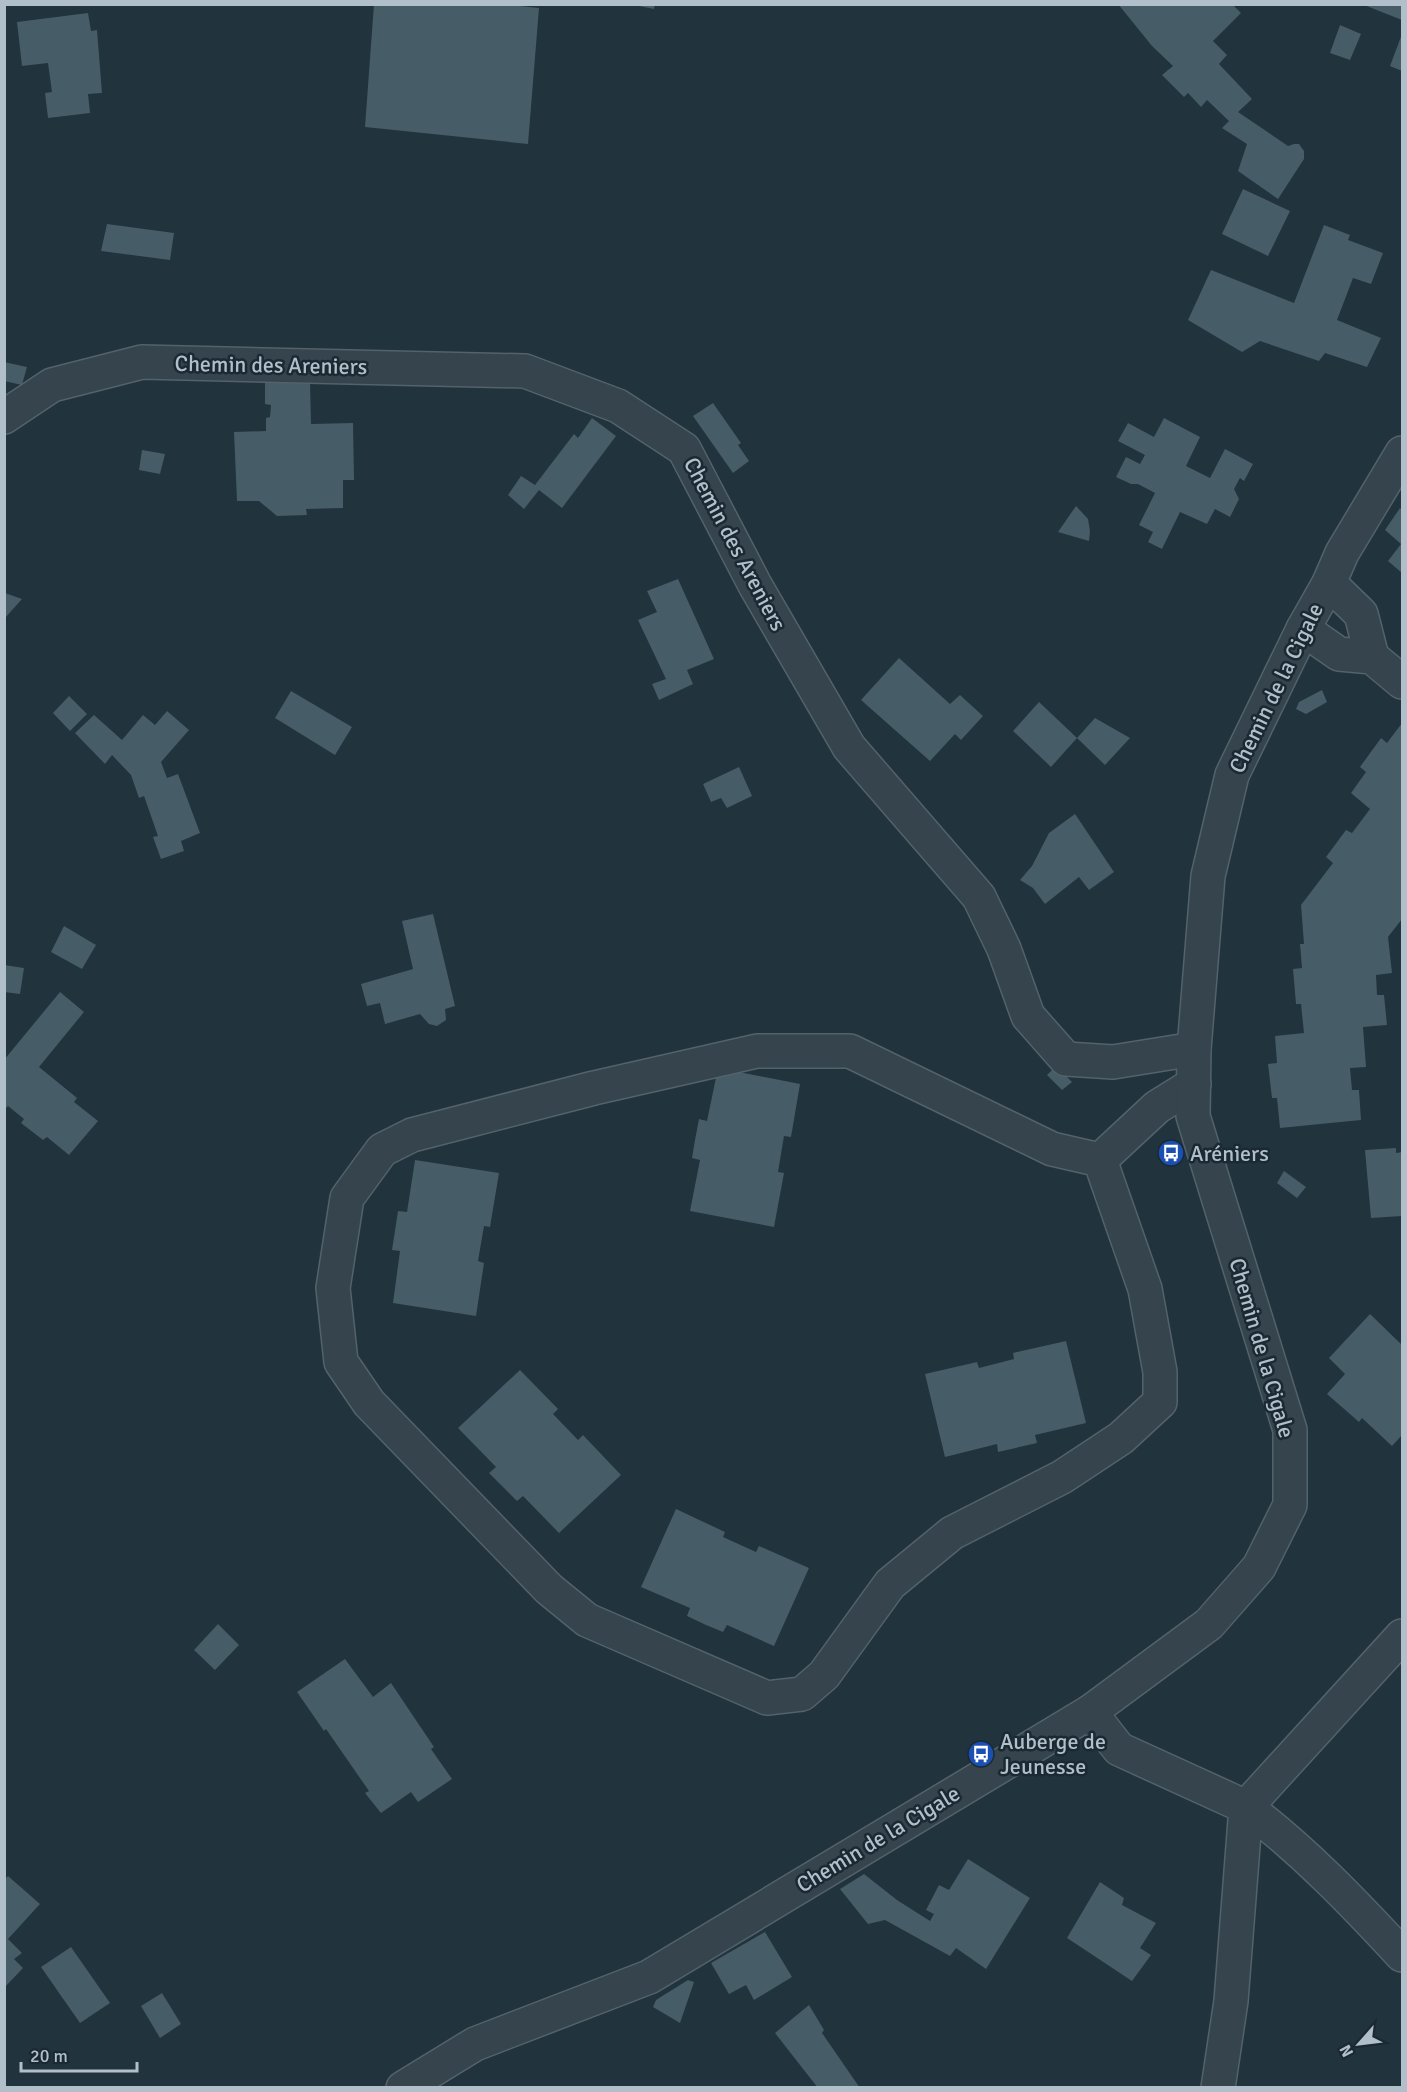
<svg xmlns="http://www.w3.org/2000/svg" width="1407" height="2092" viewBox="0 0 1407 2092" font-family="Signika,sans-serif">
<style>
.building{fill:#465c67}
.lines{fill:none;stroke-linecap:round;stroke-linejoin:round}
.minor-casing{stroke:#53626b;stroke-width:36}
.minor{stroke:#35444d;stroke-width:33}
.labels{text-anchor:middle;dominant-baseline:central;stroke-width:5;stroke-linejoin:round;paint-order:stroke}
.street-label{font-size:22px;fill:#b0bfc9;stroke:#1a2932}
.poi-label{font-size:22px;fill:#b0bfc9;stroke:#1a2932;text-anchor:start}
</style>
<rect width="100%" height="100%" fill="#21333d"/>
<g class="building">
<path d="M 374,4 L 501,4 L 539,8 L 528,144 L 365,127 Z"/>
<path d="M 629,4 L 655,4 L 654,9 Z"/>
<path d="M 1118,4 L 1232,4 L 1241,13 L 1213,41 L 1227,55 L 1219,64 L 1252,99 L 1238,112 L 1288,146 L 1294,144 L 1299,144 L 1304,151 L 1304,159 L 1278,199 L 1238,171 L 1247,144 L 1222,128 L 1229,121 L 1207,100 L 1201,107 L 1188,93 L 1184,97 L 1162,75 L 1173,66 L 1152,46 Z"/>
<path d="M 1364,4 L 1402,4 L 1402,20 L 1364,5 Z"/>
<path d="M 88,13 L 91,31 L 97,30 L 102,93 L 88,94 L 90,113 L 48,118 L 45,93 L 52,92 L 48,63 L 22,66 L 17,22 Z"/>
<path d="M 1340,25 L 1361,34 L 1350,60 L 1330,53 Z"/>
<path d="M 1402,34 L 1402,71 L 1390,66 Z"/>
<path d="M 1243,189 L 1290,211 L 1268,256 L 1222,234 Z"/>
<path d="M 107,224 L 174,233 L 170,260 L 101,251 Z"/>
<path d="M 1324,225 L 1350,235 L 1348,240 L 1383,253 L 1371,284 L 1353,278 L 1337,320 L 1381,338 L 1367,367 L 1325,353 L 1319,361 L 1260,341 L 1242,352 L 1188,320 L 1211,270 L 1294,303 Z"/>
<path d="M 4,362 L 27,367 L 22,385 L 4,381 Z"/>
<path d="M 310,382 L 311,424 L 353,423 L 354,480 L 343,480 L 343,508 L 306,509 L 307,515 L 277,516 L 259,501 L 237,501 L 234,432 L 266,431 L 266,418 L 270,417 L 271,405 L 265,404 L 265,383 Z"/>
<path d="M 713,403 L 741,443 L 738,445 L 749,461 L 733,473 L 693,416 Z"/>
<path d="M 592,418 L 616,436 L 562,508 L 539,490 L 524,509 L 508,495 L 521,476 L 535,485 L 574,434 L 578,438 Z"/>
<path d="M 1164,418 L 1200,437 L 1186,466 L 1210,478 L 1225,449 L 1253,464 L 1244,481 L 1240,478 L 1234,489 L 1239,499 L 1230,517 L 1215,509 L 1207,524 L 1180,512 L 1162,549 L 1148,542 L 1153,532 L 1139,525 L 1155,493 L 1138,484 L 1131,484 L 1116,477 L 1126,457 L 1140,464 L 1145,455 L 1118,441 L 1128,423 L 1154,437 Z"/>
<path d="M 142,450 L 165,454 L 160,474 L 139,470 Z"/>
<path d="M 1076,506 L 1088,519 L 1090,531 L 1089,541 L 1058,532 Z"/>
<path d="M 1400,508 L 1402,510 L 1402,573 L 1388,561 L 1401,544 L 1385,530 Z"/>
<path d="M 678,579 L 714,659 L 687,670 L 693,684 L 659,700 L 652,684 L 666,679 L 638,620 L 657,612 L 647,591 Z"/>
<path d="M 5,593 L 22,599 L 5,618 Z"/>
<path d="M 899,658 L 950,704 L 960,695 L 983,716 L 961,740 L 955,734 L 930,761 L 861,700 Z"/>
<path d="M 1322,690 L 1327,702 L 1306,714 L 1296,709 L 1299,702 Z"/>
<path d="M 291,691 L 352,727 L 335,755 L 275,718 Z"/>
<path d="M 69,696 L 87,714 L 70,731 L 53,713 Z"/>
<path d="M 1039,702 L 1077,738 L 1051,767 L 1013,731 Z"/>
<path d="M 167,711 L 189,730 L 161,762 L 167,778 L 178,774 L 200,833 L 181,841 L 184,851 L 161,859 L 153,837 L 158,836 L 144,796 L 139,798 L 131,775 L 112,755 L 105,764 L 75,733 L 94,715 L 122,740 L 143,715 L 155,725 Z"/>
<path d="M 1095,718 L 1130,738 L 1105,765 L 1077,738 Z"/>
<path d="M 1402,723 L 1402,919 L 1388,937 L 1392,973 L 1376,975 L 1377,995 L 1384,995 L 1387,1025 L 1363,1027 L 1366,1067 L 1350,1068 L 1352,1090 L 1359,1090 L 1361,1120 L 1280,1128 L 1277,1098 L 1272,1098 L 1268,1064 L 1277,1063 L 1275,1036 L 1304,1033 L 1301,1004 L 1296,1004 L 1293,969 L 1302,968 L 1300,944 L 1304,944 L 1301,905 L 1333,863 L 1326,857 L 1346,830 L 1352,833 L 1370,809 L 1351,793 L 1366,772 L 1360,767 L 1381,738 L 1387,743 Z"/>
<path d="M 739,767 L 752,796 L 727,808 L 721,798 L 711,802 L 703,784 Z"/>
<path d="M 1075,814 L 1114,872 L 1089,890 L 1079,877 L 1045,904 L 1033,888 L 1020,880 L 1032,866 L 1049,833 Z"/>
<path d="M 433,914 L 455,1006 L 445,1009 L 446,1020 L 437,1026 L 429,1024 L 420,1014 L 385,1024 L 380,1003 L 367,1006 L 361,984 L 413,969 L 402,921 Z"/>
<path d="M 64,926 L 96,945 L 82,969 L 51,952 Z"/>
<path d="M 4,965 L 24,968 L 20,994 L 4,992 Z"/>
<path d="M 60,992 L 84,1012 L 39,1067 L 77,1098 L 74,1102 L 98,1121 L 69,1155 L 47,1137 L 43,1140 L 21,1123 L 24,1119 L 8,1106 L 4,1110 L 4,1060 Z"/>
<path d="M 1056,1066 L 1072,1082 L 1062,1090 L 1047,1075 Z"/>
<path d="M 718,1068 L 800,1084 L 791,1137 L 784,1136 L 778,1172 L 784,1173 L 774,1227 L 690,1211 L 700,1160 L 692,1158 L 695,1140 L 699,1119 L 707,1121 Z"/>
<path d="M 1396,1148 L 1396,1153 L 1402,1152 L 1402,1216 L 1371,1218 L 1365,1150 Z"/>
<path d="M 415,1160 L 499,1173 L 490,1227 L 484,1226 L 478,1261 L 484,1263 L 476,1316 L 393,1303 L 400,1251 L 392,1250 L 398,1211 L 407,1212 Z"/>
<path d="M 1284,1171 L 1306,1187 L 1297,1198 L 1277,1183 Z"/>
<path d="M 1370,1314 L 1402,1345 L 1402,1435 L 1392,1446 L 1362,1418 L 1359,1422 L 1327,1394 L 1345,1374 L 1329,1358 Z"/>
<path d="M 1066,1341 L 1086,1423 L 1035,1435 L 1037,1443 L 998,1452 L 997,1444 L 945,1457 L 925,1374 L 977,1362 L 979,1368 L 1014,1359 L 1013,1353 Z"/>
<path d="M 520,1370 L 558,1409 L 553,1414 L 578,1440 L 583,1435 L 621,1475 L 559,1533 L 523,1496 L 517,1501 L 489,1473 L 496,1467 L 458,1428 Z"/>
<path d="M 676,1509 L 725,1532 L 723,1537 L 756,1552 L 759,1546 L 809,1568 L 774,1646 L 727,1625 L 723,1632 L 706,1625 L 687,1616 L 690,1608 L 641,1587 Z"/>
<path d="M 218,1624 L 239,1645 L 215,1670 L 194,1650 Z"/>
<path d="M 345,1659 L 373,1697 L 391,1683 L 434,1747 L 431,1749 L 452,1779 L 418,1802 L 411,1792 L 381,1813 L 365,1793 L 369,1791 L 326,1729 L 324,1731 L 297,1692 Z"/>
<path d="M 968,1859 L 1030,1898 L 986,1969 L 956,1948 L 950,1956 L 885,1920 L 868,1924 L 840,1889 L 864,1874 L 897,1900 L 930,1921 L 934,1914 L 926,1910 L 939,1885 L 949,1890 Z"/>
<path d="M 8,1876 L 40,1904 L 8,1939 L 22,1953 L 14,1959 L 23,1968 L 4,1988 L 4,1880 Z"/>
<path d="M 1100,1882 L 1124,1898 L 1122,1905 L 1156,1923 L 1140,1948 L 1151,1955 L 1132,1981 L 1067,1938 Z"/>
<path d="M 765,1932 L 792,1977 L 754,2000 L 746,1985 L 729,1994 L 711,1963 Z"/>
<path d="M 71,1947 L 110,2003 L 80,2023 L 41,1967 Z"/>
<path d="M 688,1980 L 694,1982 L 680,2023 L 653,2007 L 656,2000 Z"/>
<path d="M 162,1993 L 181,2024 L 160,2038 L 141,2006 Z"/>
<path d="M 809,2005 L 824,2030 L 822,2033 L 860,2088 L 818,2088 L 775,2033 Z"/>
</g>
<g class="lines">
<defs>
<g id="minor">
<path d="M 4,417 L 52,385 L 142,362 L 525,371 L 618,406 L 684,449 L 755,585 L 849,747 L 979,897 L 1004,949 L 1028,1016 L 1066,1059 L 1113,1062 L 1194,1049"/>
<path d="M 1329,583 L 1361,614 L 1372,657"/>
<path d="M 1303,629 L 1339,654 L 1372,657 L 1402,682"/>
<path d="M 1100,1160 L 1145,1289 L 1160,1372 L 1160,1402 L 1121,1438 L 1062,1477 L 952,1533 L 890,1584 L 824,1675 L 802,1694 L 767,1698 L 587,1620 L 549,1589 L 369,1403 L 341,1362 L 333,1288 L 347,1198 L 382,1150 L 412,1135 L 594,1088 L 757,1051 L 850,1051 L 1052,1149 L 1100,1160 L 1157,1107 L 1194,1084"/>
<path d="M 1090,1712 L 1119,1749 L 1246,1807 L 1402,1636"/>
<path d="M 1246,1807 C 1304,1851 1353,1902 1402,1955"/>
<path d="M 403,2088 L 475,2044 L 649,1977 L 1090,1712 L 1209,1624 L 1259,1567 L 1290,1505 L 1290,1430 L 1193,1116 L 1194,1049 L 1208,876 L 1232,775 L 1303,629 L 1329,583 L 1342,553 L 1402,453"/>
<path d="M 1218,2088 L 1231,2001 L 1246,1807"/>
</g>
</defs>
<use href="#minor" class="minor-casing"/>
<use href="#minor" class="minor"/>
</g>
<defs>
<symbol id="bus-disc" viewBox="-11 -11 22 22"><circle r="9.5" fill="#1a4fb4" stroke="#1a2932"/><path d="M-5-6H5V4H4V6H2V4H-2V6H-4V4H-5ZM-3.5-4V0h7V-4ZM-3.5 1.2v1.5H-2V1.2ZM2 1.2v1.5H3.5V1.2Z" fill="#fff"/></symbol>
</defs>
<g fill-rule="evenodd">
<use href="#bus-disc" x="1156" y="1138" width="30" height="30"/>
<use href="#bus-disc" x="966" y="1739" width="30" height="30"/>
</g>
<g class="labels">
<g class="street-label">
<text transform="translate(271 365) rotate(1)">Chemin des Areniers</text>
<text transform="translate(735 544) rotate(62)">Chemin des Areniers</text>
<text transform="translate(1276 688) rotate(-64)">Chemin de la Cigale</text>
<text transform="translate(1262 1348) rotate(74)">Chemin de la Cigale</text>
<text transform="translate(878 1839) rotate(-31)">Chemin de la Cigale</text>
</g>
<g class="poi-label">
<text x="1190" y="1153">Aréniers</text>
<text x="1000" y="1741">Auberge de<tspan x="1000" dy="25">Jeunesse</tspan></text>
</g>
</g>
<rect width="1407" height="2092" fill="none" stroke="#b0bfc9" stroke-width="12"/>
<g transform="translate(1359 2044) rotate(242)" stroke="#1a2932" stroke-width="4.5" paint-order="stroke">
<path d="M0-4.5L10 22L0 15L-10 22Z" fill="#b0bfc9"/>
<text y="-9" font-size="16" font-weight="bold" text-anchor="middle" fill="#b0bfc9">N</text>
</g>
<path d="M21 2062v9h116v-9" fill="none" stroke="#b0bfc9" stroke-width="3"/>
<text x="30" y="2062" font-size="18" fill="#b0bfc9" stroke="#1a2932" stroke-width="4.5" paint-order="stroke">20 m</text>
</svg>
